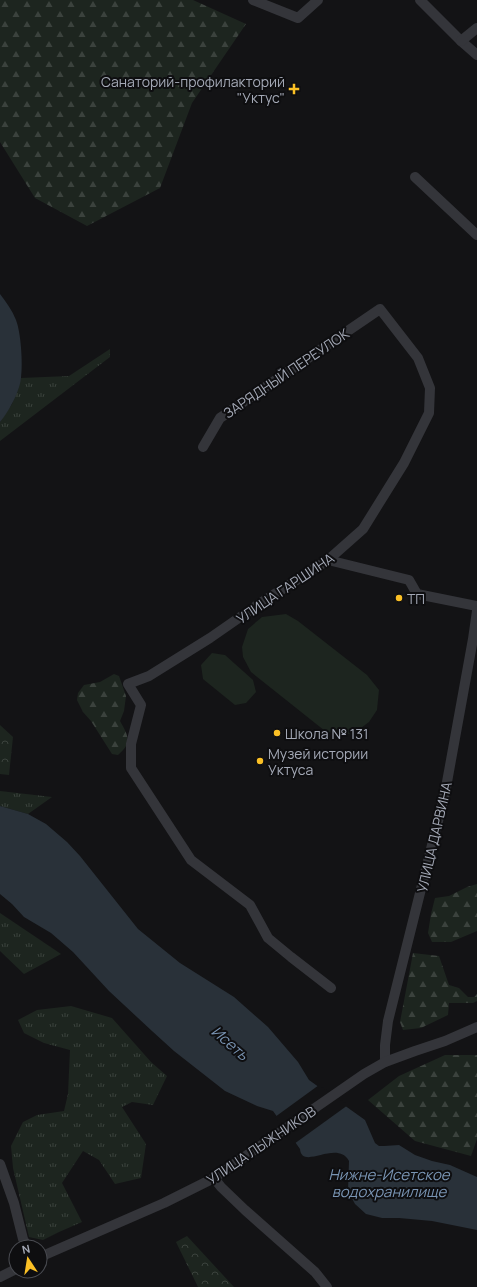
<svg xmlns="http://www.w3.org/2000/svg" width="477" height="1287" viewBox="0 0 477 1287" font-family="Manrope,sans-serif">
<style>
.grass{fill:url(#grass-tufts)}
.forest{fill:url(#forest-firs)}
.park{fill:url(#park-crowns)}
.pitch{fill:#1d251f}
.water{fill:#293139}
.pier{fill:#131315}
.lines{fill:none;stroke-linecap:round;stroke-linejoin:round}
.minor{stroke:#34353a;stroke-width:10}
.poi-dot{fill:#fbc025;stroke:#0e0e10;stroke-width:1.5}
.labels{text-anchor:middle;dominant-baseline:central;stroke-width:4;stroke-linejoin:round;paint-order:stroke}
.poi-label{font-size:14px;fill:#a4a9b6;stroke:#0e0e10;text-anchor:start}
.street-label{font-size:14px;fill:#a4a9b6;stroke:#0e0e10}
.water-label{font-size:15px;font-style:italic;fill:#7994b3;stroke:#0e0e10}
</style>
<defs>
<pattern id="grass-tufts" width="24" height="20" patternUnits="userSpaceOnUse"><rect width="24" height="20" fill="#1d251f"/><path d="M3 7l-1-3M5 7V3M7 7l1-3M15 17l-1-3M17 17v-4M19 17l1-3" fill="none" stroke="#3b423d"/></pattern>
<pattern id="forest-firs" width="22" height="20" patternUnits="userSpaceOnUse"><rect width="22" height="20" fill="#1d251f"/><path d="M5 1l3.5 6h-7zM16 11l3.5 6h-7z" fill="#3b423d"/></pattern>
<pattern id="park-crowns" width="20" height="18" patternUnits="userSpaceOnUse"><rect width="20" height="18" fill="#1d251f"/><path d="M2 6a3 3 0 1 1 6 0M12 15a3 3 0 1 1 6 0" fill="none" stroke="#3b423d"/></pattern>
</defs>
<rect width="100%" height="100%" fill="#131315"/>
<g class="grass">
<path d="M 110,349 L 110,357 L 0,441 L 0,422 L 12,404 L 21,378 L 69,376 Z"/>
<path d="M 0,791 L 52,797 L 28,814 L 0,806 Z"/>
<path d="M 0,913 L 61,954 L 24,974 L 0,951 Z"/>
<path d="M 71,1006 L 112,1018 L 151,1062 L 167,1076 L 153,1105 L 132,1102 L 122,1107 L 146,1144 L 141,1178 L 115,1184 L 99,1160 L 83,1151 L 62,1183 L 82,1222 L 59,1232 L 43,1240 L 29,1237 L 13,1168 L 11,1146 L 23,1122 L 37,1115 L 64,1111 L 68,1094 L 70,1050 L 44,1043 L 24,1033 L 18,1020 L 37,1010 Z"/>
</g>
<g class="forest">
<path d="M 0,0 L 193,0 L 246,24 L 192,103 L 160,188 L 87,226 L 35,198 L 0,142 Z"/>
<path d="M 114,674 L 119,676 L 126,696 L 124,711 L 120,721 C 129,737 132,743 118,755 L 112,754 L 91,721 L 83,712 L 77,700 L 78,693 L 84,685 L 100,682 Z"/>
<path d="M 477,884 L 477,931 L 451,942 L 432,942 L 428,933 L 431,914 L 435,898 L 449,896 L 467,887 Z"/>
<path d="M 413,953 L 439,956 L 449,985 L 459,988 L 468,997 L 474,997 L 477,994 L 477,1001 L 473,1003 L 449,1003 L 448,1015 L 421,1028 L 403,1030 L 400,1022 Z"/>
<path d="M 445,1055 L 477,1055 L 477,1139 L 471,1156 L 415,1141 L 368,1100 L 399,1076 Z"/>
</g>
<g class="park">
<path d="M 0,725 L 13,737 L 9,775 L 0,774 Z"/>
<path d="M 187,1236 L 234,1287 L 198,1287 L 176,1242 Z"/>
</g>
<g class="pitch">
<path d="M 286,614 L 298,621 L 367,675 L 379,690 L 377,710 L 369,722 L 357,731 L 342,736 L 325,731 L 251,672 L 243,657 L 242,647 L 248,629 L 262,617 Z"/>
<path d="M 212,653 L 225,655 L 253,680 L 256,692 L 246,703 L 235,705 L 203,679 L 201,665 Z"/>
</g>
<g class="water">
<path d="M 0,294 C 6,302 12,310 16,320 C 21,333 23,363 21,378 C 20,390 9,412 0,422 Z"/>
<path d="M 0,806 L 28,814 L 46,824 L 67,842 L 80,856 L 138,929 L 180,963 L 234,997 L 268,1027 L 298,1062 L 309,1080 L 365,1120 L 375,1143 L 379,1146 L 384,1146 L 399,1145 L 415,1155 L 432,1161 L 450,1165 L 477,1177 L 477,1230 L 432,1221 L 399,1218 L 382,1218 L 366,1214 L 355,1204 L 348,1191 L 349,1161 C 337,1139 302,1171 300,1149 L 273,1111 L 257,1106 L 225,1091 L 174,1051 L 152,1031 L 109,991 L 73,952 L 51,933 L 24,917 L 12,904 L 0,894 Z"/>
</g>
<path class="pier" d="M 319,1085 L 348,1105 L 294,1144 L 275,1117 Z"/>
<g class="lines">
<g class="minor">
<path d="M 253,0 L 298,18 L 318,0"/>
<path d="M 420,0 L 461,41 L 477,55"/>
<path d="M 461,41 L 477,28"/>
<path d="M 415,177 L 477,235"/>
<path d="M 203,447 L 220,418 L 380,309 L 418,358 L 430,388 L 429,413 L 404,463 L 363,529 L 328,560 L 256,606 L 210,638 L 149,676 L 128,684 L 141,705 L 131,744 L 131,768 L 191,860 L 250,905 L 268,938 L 291,957 L 331,988"/>
<path d="M 328,560 L 409,580 L 417,594 L 477,606"/>
<path d="M 385,1062 L 385,1045 L 388,1021 L 445,793 L 473,639 L 477,611"/>
<path d="M 0,1164 L 14,1203 L 23,1239 L 27,1247"/>
<path d="M 214,1178 L 221,1187 L 245,1210 L 315,1272 L 327,1287"/>
<path d="M 40,1257 L 164,1203 L 214,1178 L 364,1074 L 385,1062 L 415,1051 L 445,1041 L 477,1027"/>
<path d="M 0,1277 L 16,1269"/>
</g>
</g>
<g class="poi-dot">
<path d="M292 83h4v4h4v4h-4v4h-4v-4h-4v-4h4z"/>
<circle cx="399" cy="598" r="4"/>
<circle cx="277" cy="733" r="4"/>
<circle cx="260" cy="761" r="4"/>
</g>
<g class="labels">
<g class="poi-label">
<text x="285" y="81" text-anchor="end">Санаторий-профилакторий<tspan x="285" dy="16">"Уктус"</tspan></text>
<text x="407" y="598">ТП</text>
<text x="285" y="733">Школа № 131</text>
<text x="268" y="753">Музей истории<tspan x="268" dy="16">Уктуса</tspan></text>
</g>
<g class="street-label">
<text transform="translate(286 373) rotate(-34)">ЗАРЯДНЫЙ ПЕРЕУЛОК</text>
<text transform="translate(285 588) rotate(-34)">УЛИЦА ГАРШИНА</text>
<text transform="translate(434 837) rotate(-77)">УЛИЦА ДАРВИНА</text>
<text transform="translate(261 1145) rotate(-34)">УЛИЦА ЛЫЖНИКОВ</text>
</g>
<g class="water-label">
<text transform="translate(230 1043) rotate(41)">Исеть</text>
<text x="389" y="1174">Нижне-Исетское<tspan x="389" dy="17">водохранилище</tspan></text>
</g>
</g>
<g transform="translate(28 1259) rotate(348)"><circle r="19" fill="#0e0e10" stroke="#4a4c52"/>
<path d="M0-3L7 15L0 10L-7 15Z" fill="#fbc025"/>
<text y="-6" font-size="11" font-weight="bold" text-anchor="middle" fill="#a4a9b6">N</text>
</g>
</svg>
